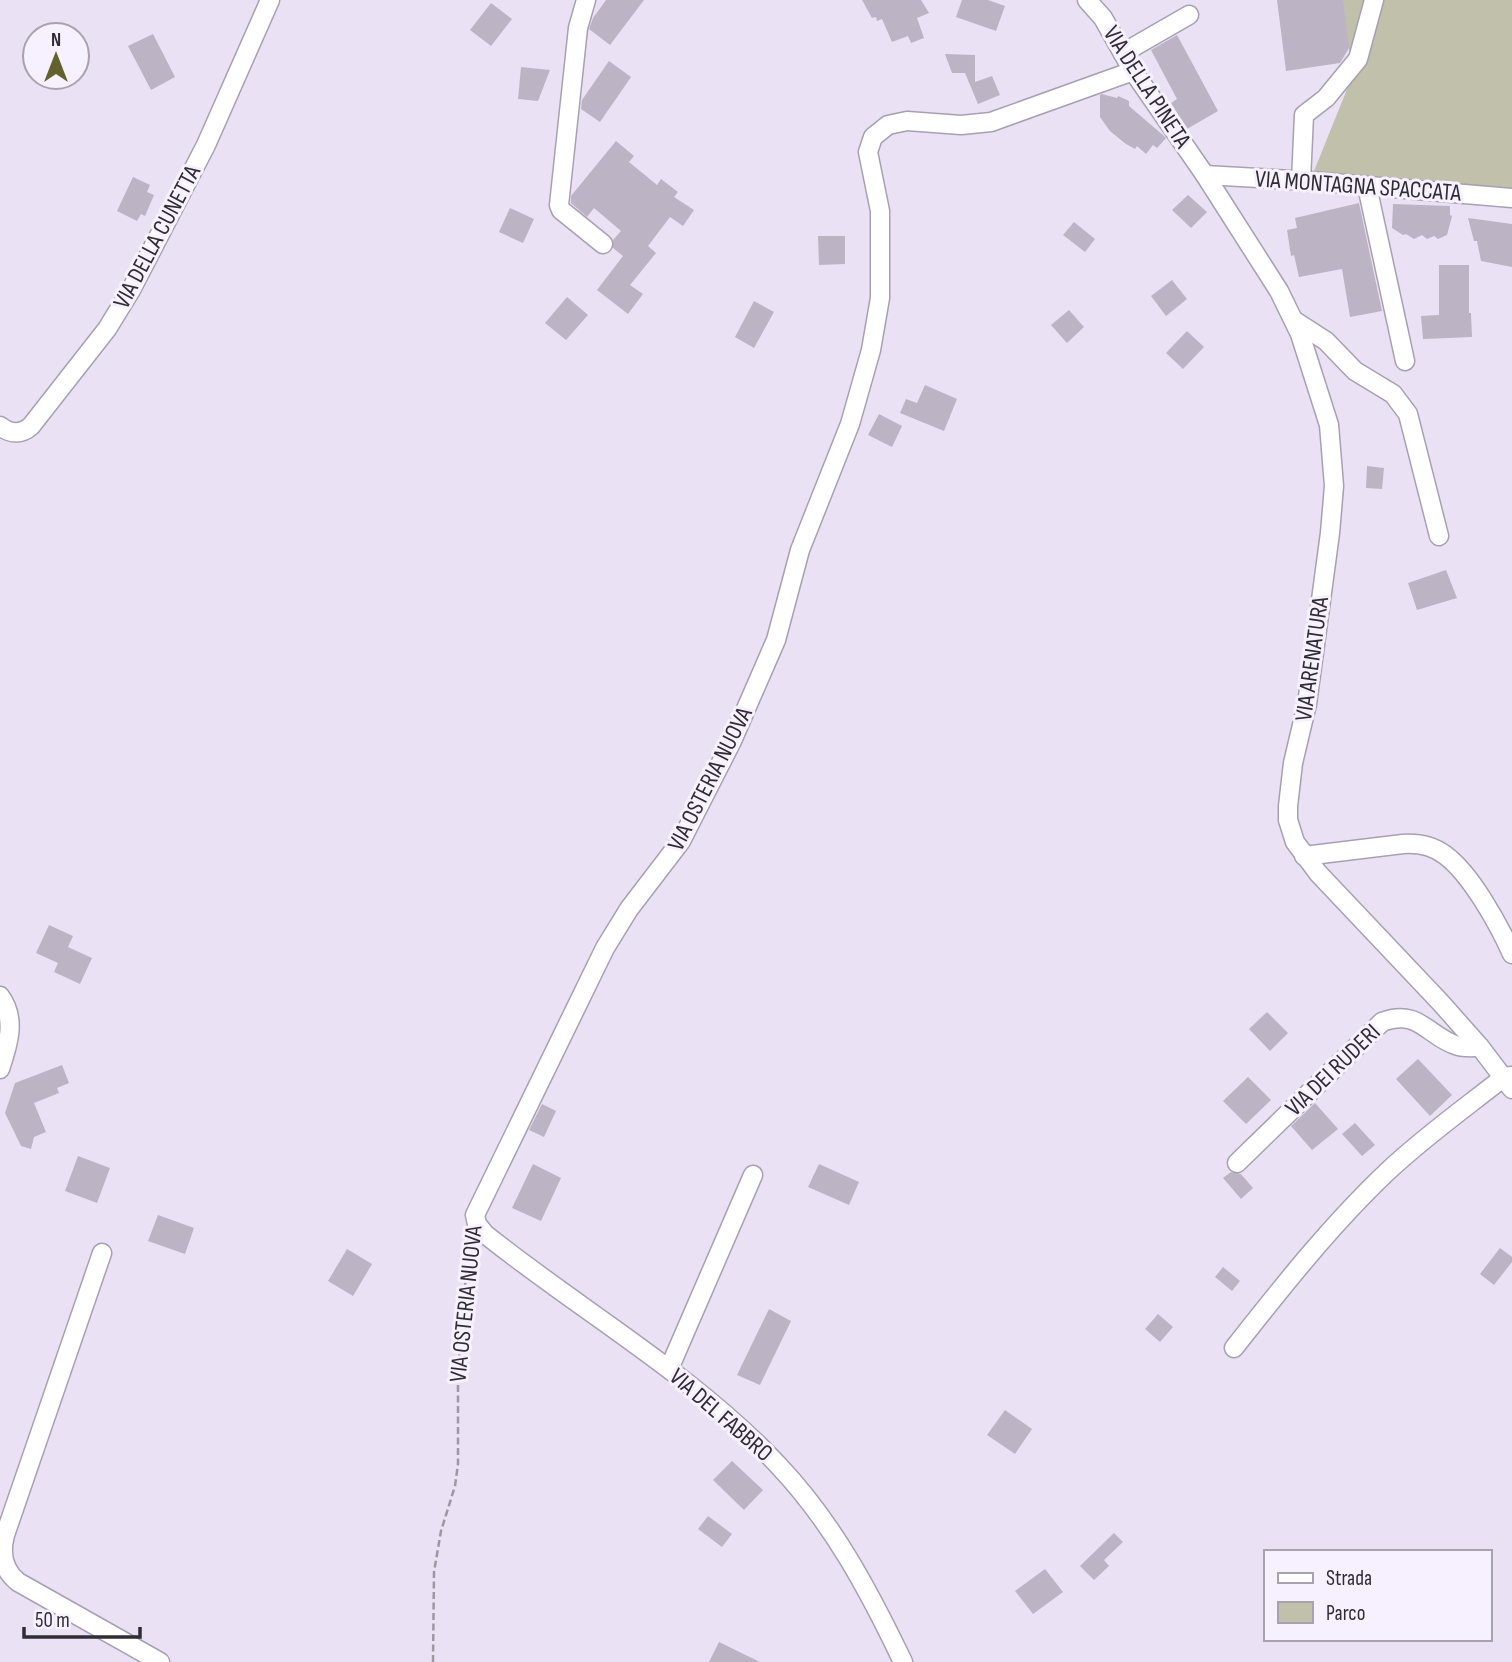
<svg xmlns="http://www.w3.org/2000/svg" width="1512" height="1662" viewBox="0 0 1512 1662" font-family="'Sofia Sans Condensed',sans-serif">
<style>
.green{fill:#c1c0ab}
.building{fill:#bcb4c5}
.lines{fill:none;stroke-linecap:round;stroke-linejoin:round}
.minor-casing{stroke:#a8a0b2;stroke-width:21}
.path{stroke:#9d97a4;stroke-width:2.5;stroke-dasharray:7 3.5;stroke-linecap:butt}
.minor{stroke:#fff;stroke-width:18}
.labels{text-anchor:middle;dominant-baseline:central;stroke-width:6;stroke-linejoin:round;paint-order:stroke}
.street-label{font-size:24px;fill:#2f2c33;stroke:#f7f0ff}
</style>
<rect width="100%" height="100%" fill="#eae2f4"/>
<path class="green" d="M 1314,0 L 1512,0 L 1512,198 L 1310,181 L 1358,62 Z"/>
<g class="building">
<path d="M 606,0 L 644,0 L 610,45 L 589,29 L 593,18 Z"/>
<path d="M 862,0 L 921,0 L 929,13 L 917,18 L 924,38 L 911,43 L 908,36 L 892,42 L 882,19 L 877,21 L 876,17 L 872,18 Z"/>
<path d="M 962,0 L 988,0 L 1005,6 L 996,31 L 956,17 Z"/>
<path d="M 1277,0 L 1343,0 L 1349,48 L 1340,63 L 1286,71 Z"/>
<path d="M 491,3 L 512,19 L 491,46 L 470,30 Z"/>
<path d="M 153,34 L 175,77 L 151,90 L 128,46 Z"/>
<path d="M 1177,35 L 1218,111 L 1187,129 L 1171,103 L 1177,99 L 1151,50 Z"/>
<path d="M 945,54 L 975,55 L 975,82 L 992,76 L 1000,95 L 978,104 L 965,73 L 952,73 Z"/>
<path d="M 609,61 L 631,77 L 600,122 L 581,109 L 582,100 Z"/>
<path d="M 521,67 L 550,70 L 538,101 L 518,99 Z"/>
<path d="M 1102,94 L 1117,98 L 1118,96 L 1129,101 L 1129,106 L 1164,136 L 1166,138 L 1157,148 L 1153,145 L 1146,154 L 1137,146 L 1135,149 L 1126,144 L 1110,131 L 1100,117 L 1100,95 Z"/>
<path d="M 616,141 L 634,156 L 629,162 L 657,185 L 661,179 L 678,192 L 674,197 L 694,210 L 683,226 L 670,217 L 648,246 L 656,253 L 630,285 L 643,294 L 628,314 L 597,290 L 623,256 L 613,248 L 613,240 L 621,231 L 594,208 L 587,217 L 571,203 L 571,196 Z"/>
<path d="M 133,177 L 150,185 L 147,192 L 154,195 L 145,216 L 141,214 L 137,221 L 117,211 Z"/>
<path d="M 1188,195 L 1207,212 L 1191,228 L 1172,210 Z"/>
<path d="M 1359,203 L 1382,311 L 1350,317 L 1342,269 L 1299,277 L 1294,255 L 1291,256 L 1287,230 L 1297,228 L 1295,218 Z"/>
<path d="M 1393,204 L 1450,206 L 1450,215 L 1452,216 L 1447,235 L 1438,239 L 1434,236 L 1427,239 L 1422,235 L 1414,239 L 1406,234 L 1403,235 L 1392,228 Z"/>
<path d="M 510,208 L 534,219 L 523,243 L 499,232 Z"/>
<path d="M 1468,218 L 1512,224 L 1512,267 L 1481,261 L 1477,241 L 1474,241 Z"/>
<path d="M 1074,222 L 1095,239 L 1085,252 L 1063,235 Z"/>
<path d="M 818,236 L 845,236 L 845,264 L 819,265 Z"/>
<path d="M 1439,265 L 1469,265 L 1469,313 L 1471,313 L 1472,337 L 1423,339 L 1421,316 L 1439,315 Z"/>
<path d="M 1172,280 L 1187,299 L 1166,316 L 1151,296 Z"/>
<path d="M 567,297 L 588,315 L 566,340 L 545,323 Z"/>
<path d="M 754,301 L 774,312 L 754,348 L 735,337 Z"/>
<path d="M 1069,310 L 1084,327 L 1067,343 L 1051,325 Z"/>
<path d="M 1187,331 L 1204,347 L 1183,369 L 1166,353 Z"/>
<path d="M 925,385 L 957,399 L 944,431 L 900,413 L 906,399 L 917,403 Z"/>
<path d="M 879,414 L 902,426 L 892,447 L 868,435 Z"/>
<path d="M 1367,466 L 1384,468 L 1382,489 L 1366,488 Z"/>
<path d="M 1446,570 L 1457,598 L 1417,610 L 1408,583 Z"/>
<path d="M 49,925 L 73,936 L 68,947 L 92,958 L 80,984 L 54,972 L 58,963 L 36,953 Z"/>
<path d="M 1267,1012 L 1288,1033 L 1270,1051 L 1249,1029 Z"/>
<path d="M 1418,1059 L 1452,1095 L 1430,1116 L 1396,1079 Z"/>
<path d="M 62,1065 L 69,1083 L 57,1088 L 59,1093 L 34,1103 L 46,1132 L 34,1137 L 31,1149 L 21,1146 L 5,1113 L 15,1083 Z"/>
<path d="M 1248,1077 L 1271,1100 L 1246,1124 L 1223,1101 Z"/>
<path d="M 1315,1103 L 1338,1129 L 1312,1150 L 1291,1126 Z"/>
<path d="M 542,1104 L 556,1111 L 544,1137 L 529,1130 Z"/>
<path d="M 1355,1123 L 1375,1145 L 1362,1156 L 1342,1134 Z"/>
<path d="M 78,1156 L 110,1168 L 97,1203 L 65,1191 Z"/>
<path d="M 533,1164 L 561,1178 L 541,1221 L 512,1208 Z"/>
<path d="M 819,1164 L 859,1182 L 849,1205 L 808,1187 Z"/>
<path d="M 1231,1172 L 1241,1174 L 1253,1188 L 1241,1199 L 1223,1178 Z"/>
<path d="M 158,1215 L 194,1228 L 185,1254 L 148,1241 Z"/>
<path d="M 1500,1248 L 1512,1257 L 1512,1262 L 1494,1285 L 1480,1274 Z"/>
<path d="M 347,1249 L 372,1264 L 353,1296 L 328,1281 Z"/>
<path d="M 1223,1267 L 1240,1281 L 1232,1291 L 1215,1277 Z"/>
<path d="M 769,1309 L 791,1321 L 760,1385 L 737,1375 Z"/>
<path d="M 1158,1314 L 1173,1327 L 1160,1342 L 1145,1329 Z"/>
<path d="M 1005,1410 L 1032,1429 L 1015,1454 L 987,1435 Z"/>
<path d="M 732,1461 L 763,1490 L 744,1510 L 713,1480 Z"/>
<path d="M 708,1516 L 732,1534 L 722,1547 L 698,1529 Z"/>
<path d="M 1114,1533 L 1123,1542 L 1104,1560 L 1109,1566 L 1094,1580 L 1080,1566 Z"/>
<path d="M 1045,1569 L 1063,1592 L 1033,1614 L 1015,1591 Z"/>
<path d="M 719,1642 L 760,1662 L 709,1662 Z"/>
</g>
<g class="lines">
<defs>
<g id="minor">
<path d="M 586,0 L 578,28 L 559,205 L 561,210 L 603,244"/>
<path d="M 1087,0 L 1103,18 L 1133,71 L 1205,175 L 1279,291 L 1300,334 L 1329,425 L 1334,486 L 1330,533 L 1307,704 L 1293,763 L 1288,806 L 1288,820 L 1295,842 L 1318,873 L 1441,1003 L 1480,1047 L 1512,1089"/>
<path d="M 1123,53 L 1189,15"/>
<path d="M 1205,175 L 1310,181 L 1512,198"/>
<path d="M 1301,181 L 1304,115 L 1326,98 L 1358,59 L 1374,0"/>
<path d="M 1367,186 L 1405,361"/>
<path d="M 1295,321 L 1326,341 L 1355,371 L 1393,394 L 1408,414 L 1439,536"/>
<path d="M 0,426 C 10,434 21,435 31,426 L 107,329 L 131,290 L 206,145 L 270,0"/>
<path d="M 1304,856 L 1403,844 C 1418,843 1433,846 1445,855 C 1471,874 1499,925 1512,954"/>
<path d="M 0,996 C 17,1019 8,1045 0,1069"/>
<path d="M 1237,1163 L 1382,1022 C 1419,1008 1428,1037 1458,1046 C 1465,1048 1473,1047 1480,1047"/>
<path d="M 102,1253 L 5,1535 C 0,1554 3,1570 18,1582 L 160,1662"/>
<path d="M 1234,1348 C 1282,1287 1331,1225 1388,1171 C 1424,1137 1465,1108 1504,1077 L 1512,1076"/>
<path d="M 669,1369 L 753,1175"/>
<path d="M 903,1662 C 869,1591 833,1523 778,1465 C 694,1375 581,1311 485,1234 L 477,1224 L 475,1215 L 605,948 L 629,909 L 681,841 L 732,741 L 776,640 L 800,550 L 850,424 L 871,350 L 880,298 L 880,211 L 868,152 L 873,137 L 888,125 L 907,121 L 961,125 L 991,122 L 1133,71"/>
</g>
</defs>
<use href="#minor" class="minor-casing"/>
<path class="path" d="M 433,1662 L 434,1572 L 441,1531 L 455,1486 L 458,1464 L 458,1373 L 469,1239"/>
<use href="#minor" class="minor"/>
</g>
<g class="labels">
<g class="street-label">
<text transform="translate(1147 87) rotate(57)">VIA DELLA PINETA</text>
<text transform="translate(1358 186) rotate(4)">VIA MONTAGNA SPACCATA</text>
<text transform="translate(157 237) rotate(-62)">VIA DELLA CUNETTA</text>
<text transform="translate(1312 659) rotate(-82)">VIA ARENATURA</text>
<text transform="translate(710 779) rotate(-63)">VIA OSTERIA NUOVA</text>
<text transform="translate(1333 1070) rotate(-44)">VIA DEI RUDERI</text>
<text transform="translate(466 1304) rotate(-84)">VIA OSTERIA NUOVA</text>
<text transform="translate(721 1415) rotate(41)">VIA DEL FABBRO</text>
</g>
</g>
<rect x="1264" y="1550" width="228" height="91" fill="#f7f0ff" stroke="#a7a2ad" stroke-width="2"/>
<rect x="1278" y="1573" width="35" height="10" fill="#ffffff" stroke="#a7a2ad" stroke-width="2"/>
<text x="1326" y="1585" font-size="21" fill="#2f2c33">Strada</text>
<rect x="1278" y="1602" width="35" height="21" fill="#c1c0ab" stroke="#a7a2ad" stroke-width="2"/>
<text x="1326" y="1620" font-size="21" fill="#2f2c33">Parco</text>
<g transform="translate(56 56)"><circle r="33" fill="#f7f0ff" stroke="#a7a2ad" stroke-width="2"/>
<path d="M0-5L12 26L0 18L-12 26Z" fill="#63612e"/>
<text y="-10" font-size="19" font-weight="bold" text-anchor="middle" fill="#2f2c33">N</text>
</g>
<path d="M24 1627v10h116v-10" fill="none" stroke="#2f2c33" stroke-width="3.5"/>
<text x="35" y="1627" font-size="21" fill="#2f2c33" stroke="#f7f0ff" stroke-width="5" paint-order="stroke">50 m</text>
</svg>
